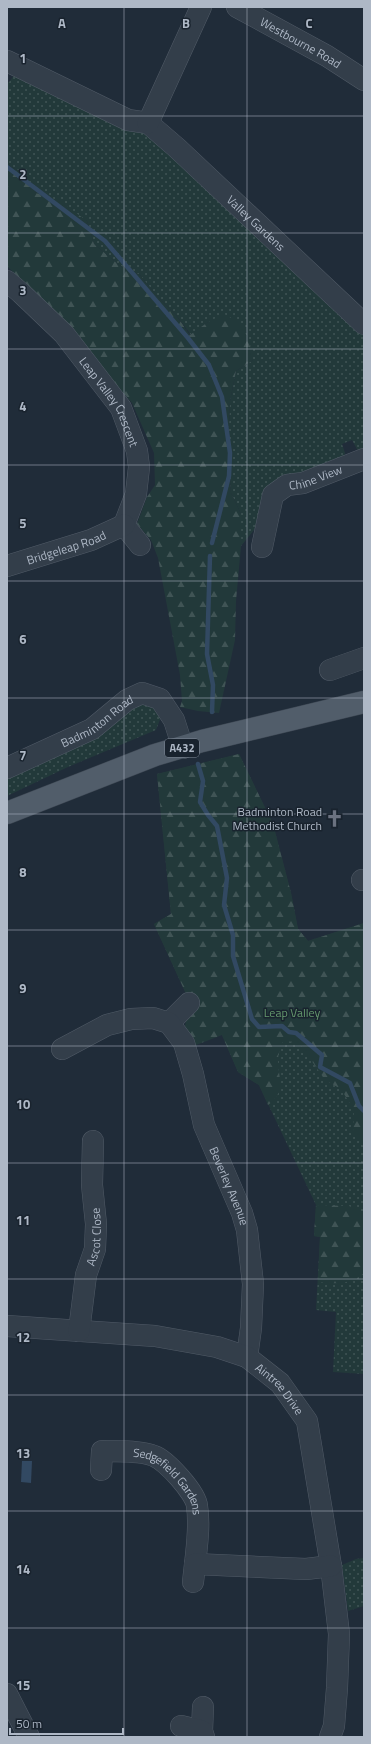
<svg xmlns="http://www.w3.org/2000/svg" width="371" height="1744" viewBox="0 0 371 1744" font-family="'Titillium Web',sans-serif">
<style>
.grass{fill:url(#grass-dots)}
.forest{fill:url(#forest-firs)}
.water{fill:#324962}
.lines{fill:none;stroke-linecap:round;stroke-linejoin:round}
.stream{stroke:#324962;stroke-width:4.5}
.minor-casing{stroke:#515b67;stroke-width:22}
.major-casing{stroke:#3d4753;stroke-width:23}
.minor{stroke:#333e4a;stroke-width:21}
.major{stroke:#515d6a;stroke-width:22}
.grid{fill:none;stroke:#aeb8c6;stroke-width:1;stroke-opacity:0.55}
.labels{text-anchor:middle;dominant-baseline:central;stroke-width:3;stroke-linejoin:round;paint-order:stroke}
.shield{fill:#19232e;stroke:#818b98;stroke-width:1}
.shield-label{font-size:11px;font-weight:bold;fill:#aeb8c6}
.street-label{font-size:12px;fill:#aeb8c6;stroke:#19232e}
.poi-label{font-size:12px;fill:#aeb8c6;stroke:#19232e;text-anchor:end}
.park-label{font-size:12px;fill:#64986d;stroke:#19232e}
.grid-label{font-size:13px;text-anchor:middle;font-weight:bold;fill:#aeb8c6;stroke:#19232e;stroke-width:3;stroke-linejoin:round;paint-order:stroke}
</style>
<defs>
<pattern id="grass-dots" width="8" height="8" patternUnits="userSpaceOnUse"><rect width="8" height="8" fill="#22393a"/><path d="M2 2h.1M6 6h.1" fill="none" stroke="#405455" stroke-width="1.8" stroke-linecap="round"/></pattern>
<pattern id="forest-firs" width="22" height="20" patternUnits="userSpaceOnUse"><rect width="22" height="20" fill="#22393a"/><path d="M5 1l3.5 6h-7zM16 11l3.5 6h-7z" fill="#405455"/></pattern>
</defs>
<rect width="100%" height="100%" fill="#202c39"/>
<g class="grass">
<path d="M 15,74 L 145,132 L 162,144 L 364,336 L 364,452 L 358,451 L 352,440 L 342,444 L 345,453 L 342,461 L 283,480 L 254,530 L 241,546 L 241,514 L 231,493 L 228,450 L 230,401 L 236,371 L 253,360 L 208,322 L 191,335 L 176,315 L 157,296 L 140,275 L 119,265 L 94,244 L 87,221 L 47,197 L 36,193 L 22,172 L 7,165 L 7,82 L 9,82 Z"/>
<path d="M 138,702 L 155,707 L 161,717 L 156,730 L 68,767 L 7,796 L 7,775 Z"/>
<path d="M 239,754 L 273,824 L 291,893 L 298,929 L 308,941 L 364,923 L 364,1374 L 333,1372 L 336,1312 L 316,1310 L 320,1237 L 314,1236 L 316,1205 L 259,1085 L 238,1072 L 222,1035 L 185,1022 L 193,1009 L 154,924 L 171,914 L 157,774 Z"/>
<path d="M 364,1558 L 364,1606 L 348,1611 L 342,1565 L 356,1559 Z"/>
</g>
<g class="forest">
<path d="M 7,165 L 22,172 L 36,193 L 60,201 L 87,221 L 94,244 L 119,265 L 140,275 L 157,296 L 176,315 L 190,335 L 208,322 L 224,314 L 240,323 L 250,342 L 253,360 L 236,371 L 230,401 L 228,450 L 231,493 L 241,514 L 241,546 L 236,601 L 235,640 L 219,713 L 198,711 L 180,707 L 182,701 L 180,675 L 158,558 L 151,540 L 137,524 L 147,497 L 155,485 L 154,453 L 132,403 L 61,320 L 7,266 Z"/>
<path d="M 239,754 L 273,824 L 291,893 L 298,929 L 308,941 L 364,923 L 364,1147 L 353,1132 L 354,1110 L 341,1089 L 325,1080 L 302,1047 L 284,1039 C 282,1045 278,1053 278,1060 C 278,1078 287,1091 268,1105 L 259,1085 L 238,1072 L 222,1035 L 191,1047 C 183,1029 182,1026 193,1009 L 154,924 L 171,914 L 157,774 Z"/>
<path d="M 316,1205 L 349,1206 L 364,1213 L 364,1273 C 350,1285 336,1284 318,1282 L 320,1237 L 314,1236 Z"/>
</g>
<path class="water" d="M 22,1461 L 32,1461 L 31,1483 L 21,1482 Z"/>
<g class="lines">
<g class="stream">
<path d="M 7,167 L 105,241 L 188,338 L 209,365 L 222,397 L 230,453 L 229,476 L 212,543"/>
<path d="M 210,556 L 207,654 L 213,685 L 212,712"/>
<path d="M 198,764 L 203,781 L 200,802 L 208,815 L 217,826 L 227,878 L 224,905 L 233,935 L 233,956 L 252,1019 L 259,1027 L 282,1026 L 289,1032 L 296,1033 L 322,1055 L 320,1067 L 350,1083 L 359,1106 L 364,1111"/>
</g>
<defs>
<g id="minor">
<path id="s1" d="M 237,7 L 327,56 L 364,80"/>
<path id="s2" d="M 7,61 L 128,120 L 148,123 L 177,148 L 364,324"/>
<path d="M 148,123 L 201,7"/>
<path id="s3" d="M 7,281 L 21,293 L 64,334 L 121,408 L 137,451 L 139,467 L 136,494 L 124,525"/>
<path d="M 124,525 L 140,545"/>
<path id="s4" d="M 262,547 L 273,495 L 287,485 L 303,483 L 364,459"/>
<path id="s5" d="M 7,566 L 91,540 L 124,525"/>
<path d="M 330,670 L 364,658"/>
<path id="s6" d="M 7,768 L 92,729 L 127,700 L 142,693 L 160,699 L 174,720 L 183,748"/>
<path d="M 362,880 L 364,880"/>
<path d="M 169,1023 L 189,1003"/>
<path id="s7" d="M 62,1049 L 107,1025 L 131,1019 L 153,1018 L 169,1023 L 184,1043 L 193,1074 L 204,1125 L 242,1213 L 247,1230 L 253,1284 L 251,1328 L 247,1357"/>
<path id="s8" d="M 7,1326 L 155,1336 L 217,1347 L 247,1357 L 280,1383 L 307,1421 L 331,1566 L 339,1634 L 337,1688 L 334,1726 L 330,1737"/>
<path id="s9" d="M 79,1331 L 86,1275 L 95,1249 L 96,1224 L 92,1185 L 93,1141"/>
<path id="s10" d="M 101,1470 L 102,1451 C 117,1452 140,1450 154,1456 C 166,1460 196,1493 197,1506 C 200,1525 197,1545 195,1564"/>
<path d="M 193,1582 L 195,1564 L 306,1569 L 331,1566"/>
<path d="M 7,1694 L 29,1737"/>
<path d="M 203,1707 L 202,1731 L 204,1737"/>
<path d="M 181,1726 L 202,1731"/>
</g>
<path id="major" d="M 7,813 L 155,755 L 202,741 L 364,702"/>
</defs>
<use href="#minor" class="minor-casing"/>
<use href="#major" class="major-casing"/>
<use href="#minor" class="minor"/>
<use href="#major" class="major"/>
</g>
<path class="grid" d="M 124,7 L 124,1737M 247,7 L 247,1737M 7,116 L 364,116M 7,233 L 364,233M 7,349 L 364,349M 7,465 L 364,465M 7,581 L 364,581M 7,698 L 364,698M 7,814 L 364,814M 7,930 L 364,930M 7,1046 L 364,1046M 7,1163 L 364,1163M 7,1279 L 364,1279M 7,1395 L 364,1395M 7,1511 L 364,1511M 7,1628 L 364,1628"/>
<defs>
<symbol id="church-bare" viewBox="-9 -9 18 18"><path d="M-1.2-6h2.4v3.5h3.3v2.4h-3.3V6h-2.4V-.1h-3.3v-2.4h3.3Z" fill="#6b7280" stroke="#19232e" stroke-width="2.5" paint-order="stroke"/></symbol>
</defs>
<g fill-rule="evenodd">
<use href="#church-bare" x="322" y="806" width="25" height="25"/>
</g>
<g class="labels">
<rect class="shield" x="165" y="739" width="34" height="18" rx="3"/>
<g class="shield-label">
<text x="182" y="748">A432</text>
</g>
<g class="street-label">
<text stroke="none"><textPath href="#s1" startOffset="73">Westbourne Road</textPath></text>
<text stroke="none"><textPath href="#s2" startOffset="302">Valley Gardens</textPath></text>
<text stroke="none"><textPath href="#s3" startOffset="160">Leap Valley Crescent</textPath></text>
<text stroke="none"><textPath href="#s4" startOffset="100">Chine View</textPath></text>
<text stroke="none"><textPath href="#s5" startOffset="62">Bridgeleap Road</textPath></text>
<text stroke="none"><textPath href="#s6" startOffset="102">Badminton Road</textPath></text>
<text stroke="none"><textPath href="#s7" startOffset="290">Beverley Avenue</textPath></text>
<text stroke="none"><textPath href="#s9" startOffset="96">Ascot Close</textPath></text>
<text stroke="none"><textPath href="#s8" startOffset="289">Aintree Drive</textPath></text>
<text stroke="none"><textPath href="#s10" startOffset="99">Sedgefield Gardens</textPath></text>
</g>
<g class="poi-label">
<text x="322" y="811">Badminton Road<tspan x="322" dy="14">Methodist Church</tspan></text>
</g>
<g class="park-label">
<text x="292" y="1012">Leap Valley</text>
</g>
</g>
<g class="grid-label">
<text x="62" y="28">A</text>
<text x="186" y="28">B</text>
<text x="309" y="28">C</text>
<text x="23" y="63">1</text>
<text x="23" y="179">2</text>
<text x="23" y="295">3</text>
<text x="23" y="411">4</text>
<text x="23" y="528">5</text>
<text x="23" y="644">6</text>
<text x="23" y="760">7</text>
<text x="23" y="877">8</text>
<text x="23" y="993">9</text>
<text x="23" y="1109">10</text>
<text x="23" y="1225">11</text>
<text x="23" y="1342">12</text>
<text x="23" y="1458">13</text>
<text x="23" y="1574">14</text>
<text x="23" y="1690">15</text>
</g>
<rect width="371" height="1744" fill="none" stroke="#aeb8c6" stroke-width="16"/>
<path d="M10 1728v6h113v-6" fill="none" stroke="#aeb8c6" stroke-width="2"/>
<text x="16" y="1728" font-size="12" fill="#aeb8c6" stroke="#19232e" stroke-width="3" paint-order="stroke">50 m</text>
</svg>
